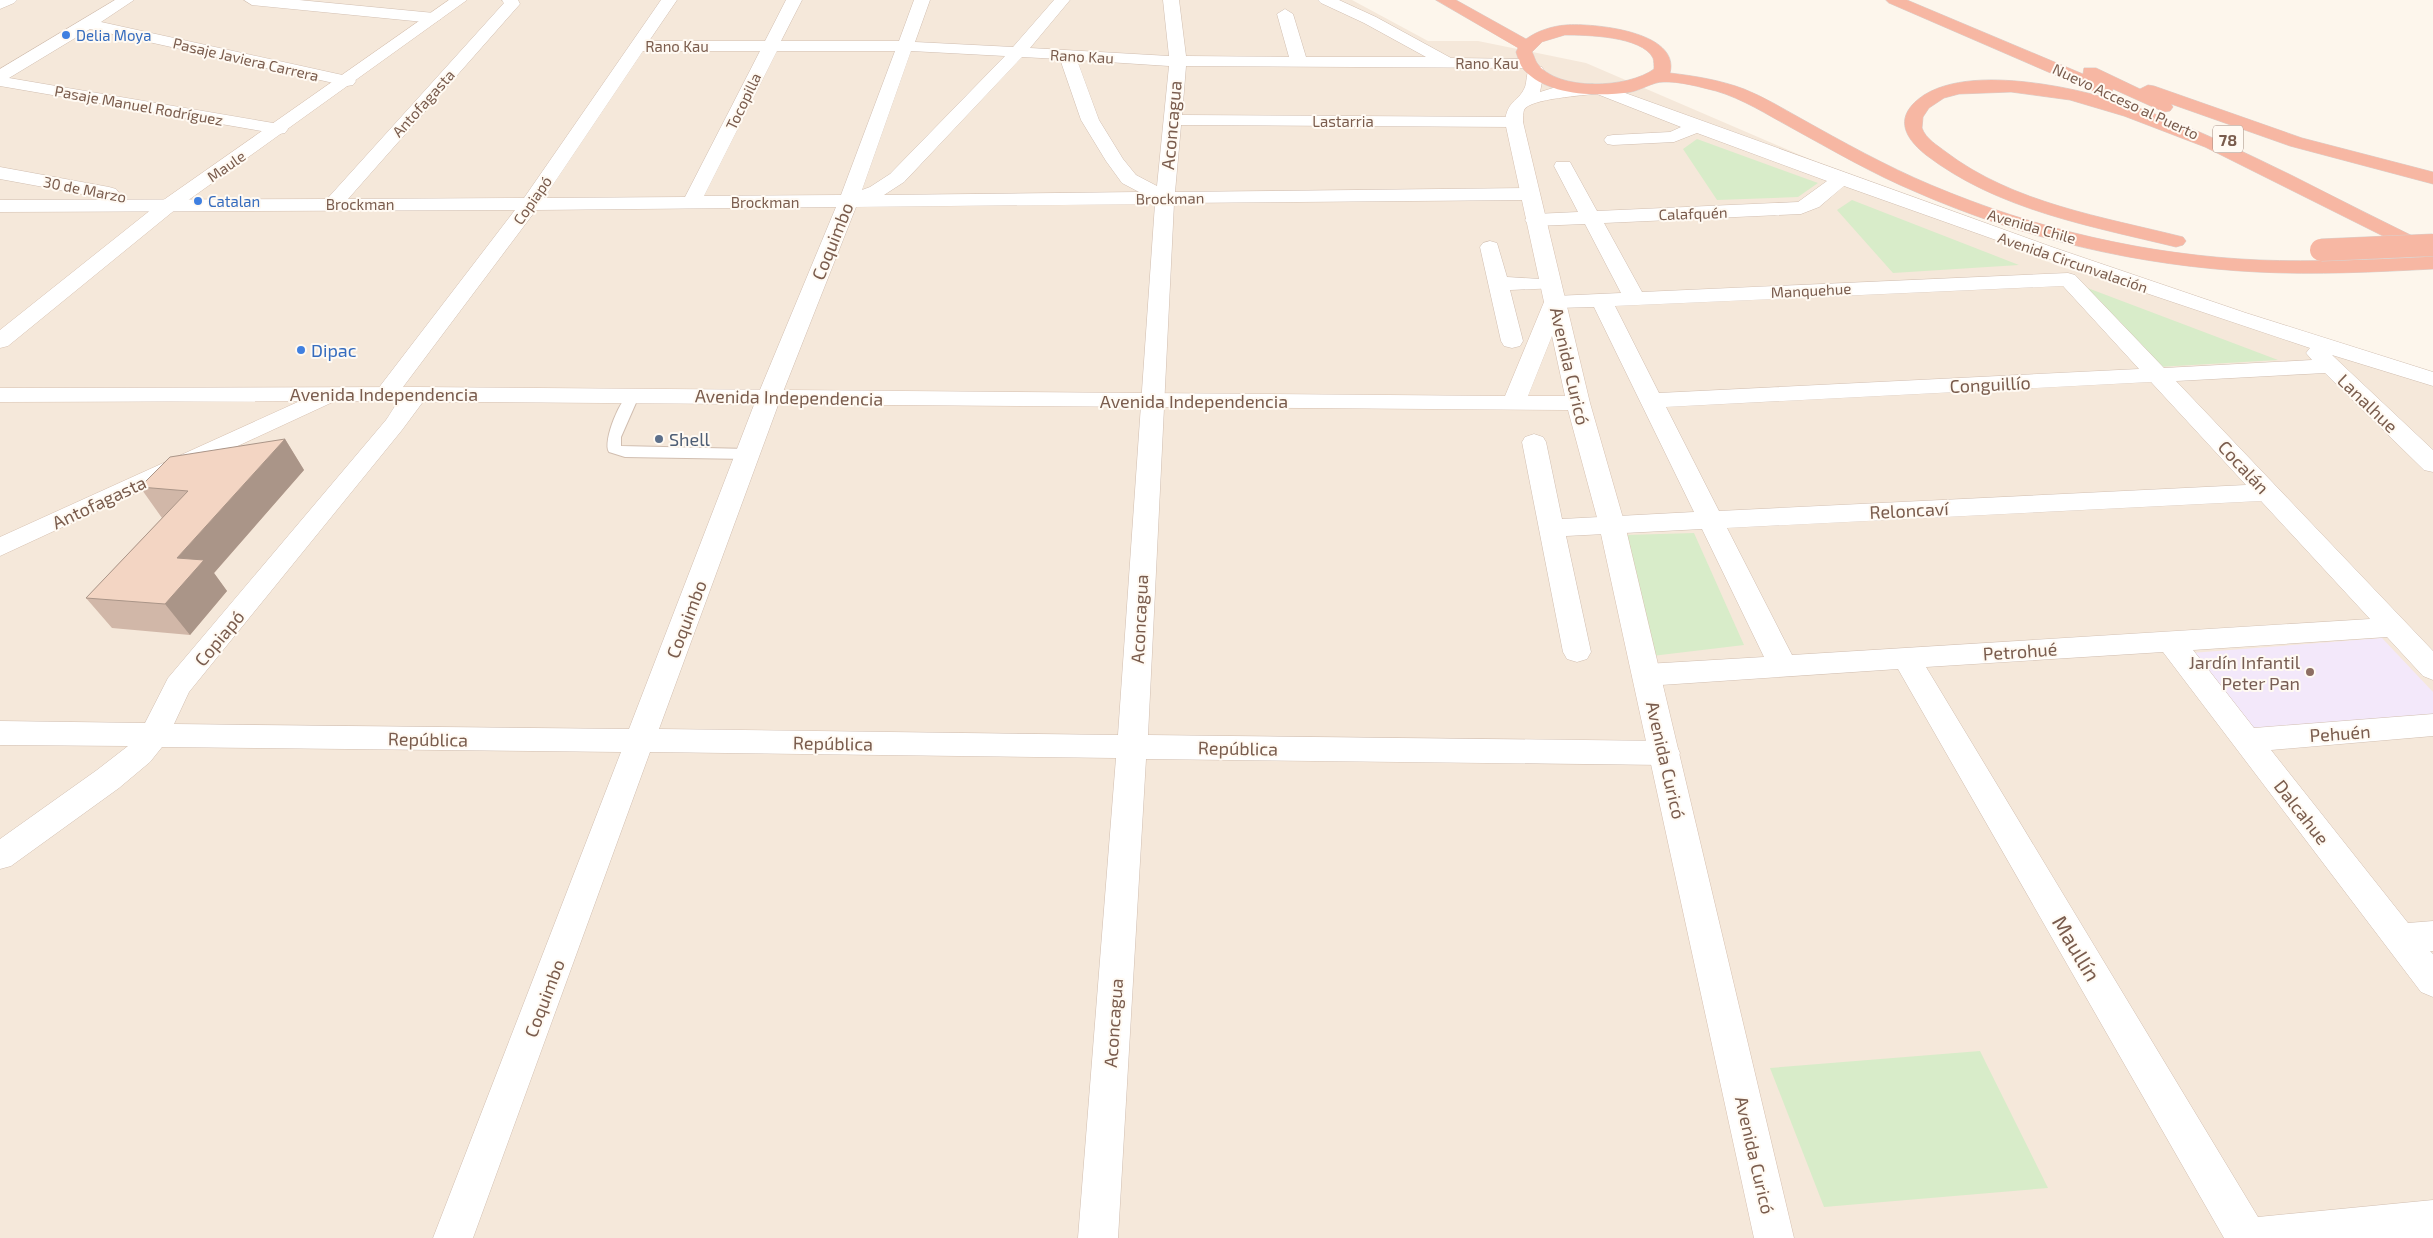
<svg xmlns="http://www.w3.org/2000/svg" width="2433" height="1238" viewBox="0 0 2433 1238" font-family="'Exo 2',sans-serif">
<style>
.residential{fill:#f5e8da}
.education{fill:#f3e8fa}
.green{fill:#d8ecc9}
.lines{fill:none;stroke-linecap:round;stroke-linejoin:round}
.lane-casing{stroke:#d1beb0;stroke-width:2}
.street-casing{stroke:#d1beb0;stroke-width:1}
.secondary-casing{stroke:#d6c0b0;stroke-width:1}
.highway-casing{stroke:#dad1cd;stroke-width:1}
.lane{fill:#fff;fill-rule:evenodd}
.street{fill:#fff;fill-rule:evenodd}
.secondary{fill:#fff;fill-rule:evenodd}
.highway{fill:#f7b7a3;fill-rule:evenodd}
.highway-bridge-casing{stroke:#dad1cd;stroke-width:23;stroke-linecap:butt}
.highway-bridge{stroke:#f7b7a3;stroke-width:22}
.wall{fill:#d1b7a8}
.shaded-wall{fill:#aa9588}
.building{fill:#f3d5c3;stroke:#aa9588}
.shop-dot{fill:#3f7fe0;stroke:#fffaf3;stroke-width:2}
.service-dot{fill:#5c6f8a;stroke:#fffaf3;stroke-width:2}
.education-dot{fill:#8d6e63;stroke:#fffaf3;stroke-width:2}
.labels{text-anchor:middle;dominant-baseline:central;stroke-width:4;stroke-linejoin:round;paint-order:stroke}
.far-shop-label{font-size:15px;fill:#366cbe;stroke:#fffaf3;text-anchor:start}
.far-street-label{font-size:15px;fill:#7a5c4d;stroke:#fffaf3}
.shield{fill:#fffaf3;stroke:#a28b7f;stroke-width:1}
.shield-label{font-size:16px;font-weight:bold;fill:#7a5c4d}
.street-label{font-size:18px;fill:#7a5c4d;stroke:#fffaf3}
.shop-label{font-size:18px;fill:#366cbe;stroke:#fffaf3;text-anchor:start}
.service-label{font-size:18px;fill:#4e5e75;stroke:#fffaf3;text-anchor:start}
.education-label{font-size:18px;fill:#785e54;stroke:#fffaf3;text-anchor:end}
.near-street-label{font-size:21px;fill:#7a5c4d;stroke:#fffaf3}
</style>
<rect width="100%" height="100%" fill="#fdf6ec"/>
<path class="residential" d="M 0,0 L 1352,0 L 1428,41 L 1478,41 L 1586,63 L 2058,266 L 2433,376 L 2433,1238 L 0,1238 Z"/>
<path class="education" d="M 2382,638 L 2433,692 L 2433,718 L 2255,734 L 2191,653 Z"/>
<g class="green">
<path d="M 1697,139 L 1818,183 L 1798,197 L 1717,200 L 1683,149 Z"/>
<path d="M 1852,200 L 2019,265 L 1893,273 L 1837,210 Z"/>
<path d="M 2077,284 L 2278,360 L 2158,367 Z"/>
<path d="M 1694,533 L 1744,645 L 1652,656 L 1626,535 Z"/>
<path d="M 1980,1051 L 2048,1188 L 1824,1207 L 1770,1068 Z"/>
</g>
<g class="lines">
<defs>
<path id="lane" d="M 632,392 L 639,396 L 621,437 L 621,446 L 748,449 L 755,454 L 748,459 L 625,457 L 609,452 C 602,442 621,395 632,392 Z"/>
<g id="street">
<path d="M 0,0 L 17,0 L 14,3 L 0,9 Z"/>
<path d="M 115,0 L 134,0 L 101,22 L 347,76 L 353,77 L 356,81 L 353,85 L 347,86 L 90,29 L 9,78 L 279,124 L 285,125 L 288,129 L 285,133 L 279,134 L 0,86 L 0,69 Z"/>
<path d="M 244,0 L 299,0 L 434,13 L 442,18 L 434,23 L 252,5 Z"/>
<path d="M 502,0 L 518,0 L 520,4 L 348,199 L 524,198 L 661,0 L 677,0 L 649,41 L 765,41 L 786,0 L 802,0 L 781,41 L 899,41 L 914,0 L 930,0 L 915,42 L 1013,47 L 1054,0 L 1070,0 L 1030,48 L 1169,56 L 1163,0 L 1179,0 L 1186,56 L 1289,57 L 1277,14 L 1285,9 L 1293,14 L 1306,57 L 1426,57 L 1364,23 L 1321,3 L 1318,0 L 1339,0 L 1376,17 L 1451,58 L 1533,59 L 1535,63 L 1533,67 L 1527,68 L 1186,66 L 1182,115 L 1514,117 L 1520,118 L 1523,122 L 1520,126 L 1514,127 L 1181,125 L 1175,192 L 1529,188 L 1536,190 L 1539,194 L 1536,198 L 1529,200 L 1174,203 L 1148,735 L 1665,741 L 1676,745 L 1680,753 L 1676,761 L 1665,765 L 1146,759 L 1118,1238 L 1078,1238 L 1116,758 L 650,752 L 473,1238 L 433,1238 L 621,752 L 162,747 L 150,762 L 119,788 L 11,866 L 0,869 L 0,839 L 97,770 L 128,746 L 0,745 L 0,721 L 145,723 L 168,678 L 386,420 C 397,405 404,384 425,389 L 429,394 L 425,399 L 402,430 L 189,692 L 174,724 L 629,729 L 757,397 L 836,207 L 536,210 L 394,399 L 386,401 L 378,399 L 374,394 L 515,210 L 0,212 L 0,200 L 327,199 L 504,3 ZM 643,51 L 760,51 L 685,197 L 544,198 ZM 777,51 L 895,51 L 841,195 L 704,196 ZM 911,51 L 1005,56 L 890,174 L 870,187 L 862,190 ZM 1022,57 L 1060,59 L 1081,120 L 1106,161 L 1122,183 L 1139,192 L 884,195 L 904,182 ZM 1077,60 L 1169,66 L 1157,186 L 1136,175 L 1123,159 L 1099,120 ZM 1155,204 L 1118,735 L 659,729 L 781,397 L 856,207 Z"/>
<path d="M 1603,85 L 2052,247 L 2246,313 L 2433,372 L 2433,386 L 2332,355 L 2433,450 L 2433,472 L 2424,470 L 2325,373 L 2176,381 L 2433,651 L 2433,680 L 2423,676 L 2387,637 L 2193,650 L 2254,728 L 2433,714 L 2433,736 L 2271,750 L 2408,923 L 2433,921 L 2433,951 L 2430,951 L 2433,954 L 2433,997 L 2421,992 L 2163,652 L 1926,667 L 2258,1217 L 2433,1200 L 2433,1238 L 2224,1238 L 1898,669 L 1646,686 L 1636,683 L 1632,675 L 1636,667 L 1646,664 L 1764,657 L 1702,529 L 1566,536 L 1591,652 L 1587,659 L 1577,662 L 1567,659 L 1563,652 L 1522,442 L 1525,437 L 1534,434 L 1543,437 L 1546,442 L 1562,519 L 1694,512 L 1594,307 L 1555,308 L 1547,307 L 1544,302 L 1547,297 L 1555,296 L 1621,293 L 1585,224 L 1535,226 L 1528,224 L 1525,220 L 1528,216 L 1535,214 L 1578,212 L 1554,166 L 1556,162 L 1570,162 L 1597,211 L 1798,202 L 1827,181 L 1697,133 L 1674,142 L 1613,145 L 1607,144 L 1604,140 L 1607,136 L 1613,135 L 1670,132 L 1681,127 L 1597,94 L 1594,90 L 1597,86 ZM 1844,186 L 2134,289 L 2310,348 L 2306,353 L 2312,360 L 2164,368 L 2075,275 L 2068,273 L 1642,292 L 1604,223 L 1801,214 L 1819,207 ZM 2063,286 L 2139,369 L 1659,393 L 1615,306 ZM 2151,382 L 2246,485 L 1719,511 L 1666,407 ZM 2261,501 L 2370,619 L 1792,655 L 1727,528 Z"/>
<path d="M 0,167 L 109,187 L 116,189 L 119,193 L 116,197 L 109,199 L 0,179 Z"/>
<path d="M 1490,241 L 1497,243 L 1507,277 L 1557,280 L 1560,284 L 1557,288 L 1510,290 L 1523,341 L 1520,346 L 1512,348 L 1504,346 L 1501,341 L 1480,247 L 1483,243 Z"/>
</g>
<g id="secondary">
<path d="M 449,0 L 467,0 L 176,209 L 8,346 L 0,348 L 0,330 L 162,201 Z"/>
<path d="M 1536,66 L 1542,67 L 1544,71 L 1540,92 L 1553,88 L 1592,84 L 1598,85 L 1601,89 L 1598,93 C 1585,96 1530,98 1524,110 C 1523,113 1523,118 1523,122 L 1590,403 L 1625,525 L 1794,1238 L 1754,1238 L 1599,525 L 1568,410 L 335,401 L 0,556 L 0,537 L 300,401 L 0,402 L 0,388 L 417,387 L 1505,396 L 1544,302 L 1505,122 C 1507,100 1518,103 1525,87 C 1527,81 1526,74 1530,67 ZM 1552,336 L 1565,396 L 1528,396 Z"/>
</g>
<g id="highway">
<path d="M 1436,0 L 1456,0 L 1526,39 C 1537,31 1552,26 1566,25 C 1592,23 1681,31 1670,73 C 1695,76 1720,80 1744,89 C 1764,97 1782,108 1800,118 C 1843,142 1886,166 1931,185 C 2035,229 2146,255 2259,260 C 2314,262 2370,260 2425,257 L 2205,147 L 2124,116 L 2070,100 L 2011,92 L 1959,94 L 1944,98 L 1929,108 L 1923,117 L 1922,128 C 1926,139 1937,145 1946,152 C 2013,203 2103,217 2183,237 L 2186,241 L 2183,245 L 2176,247 C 2090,226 1998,210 1926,155 C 1902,136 1894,115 1924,95 C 1956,75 2007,79 2042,84 C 2132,97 2213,137 2293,176 C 2340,200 2386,223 2433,246 L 2433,269 C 2375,272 2316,275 2257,272 C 2140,266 2023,239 1916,192 C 1873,174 1832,150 1790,127 C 1766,114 1743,99 1716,91 C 1700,87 1679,81 1663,82 C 1653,82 1641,90 1631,92 C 1598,97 1548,96 1524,70 C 1520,65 1518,58 1516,52 L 1518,48 ZM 1565,35 C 1586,35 1642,36 1653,58 C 1654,61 1654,66 1654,69 C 1629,88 1557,92 1537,63 C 1535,60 1534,55 1532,52 L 1542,42 Z"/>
<path d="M 1886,0 L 1907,0 L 2083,74 L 2084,68 L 2096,68 L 2140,89 L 2148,85 L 2154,86 L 2302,138 L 2433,172 L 2433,184 L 2290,146 L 2171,104 L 2173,107 L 2170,111 L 2164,112 L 2113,89 L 2111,94 L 2099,94 L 1889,3 Z"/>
</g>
</defs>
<use href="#lane" class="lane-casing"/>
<use href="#street" class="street-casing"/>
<use href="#secondary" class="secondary-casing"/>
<use href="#highway" class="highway-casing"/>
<use href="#lane" class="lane"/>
<use href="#street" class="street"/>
<use href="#secondary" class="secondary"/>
<use href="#highway" class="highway"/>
<defs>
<path id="highway-bridge" d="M 2321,250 L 2433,245"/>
</defs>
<use href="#highway-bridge" class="highway-bridge-casing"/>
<use href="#highway-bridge" class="highway-bridge"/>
</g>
<path class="wall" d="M 285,439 L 304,470 L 214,573 L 227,591 L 190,635 L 112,628 L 86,598 L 162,518 L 140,487 Z"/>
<path class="shaded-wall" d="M 285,439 L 304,470 L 214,573 L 227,591 L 190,635 L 165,604 L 177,558 Z"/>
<path class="building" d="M 285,439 L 177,558 L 204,560 L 165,604 L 86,598 L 188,491 L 140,487 L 170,457 Z"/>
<g class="shop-dot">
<circle cx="66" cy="35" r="5"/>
<circle cx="198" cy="201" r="5"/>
<circle cx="301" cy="350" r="5"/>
</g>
<circle class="service-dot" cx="659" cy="439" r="5"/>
<circle class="education-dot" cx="2310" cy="672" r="5"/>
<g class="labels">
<g class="far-shop-label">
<text x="76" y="35">Delia Moya</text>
<text x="208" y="201">Catalan</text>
</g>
<g class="far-street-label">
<text x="677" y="46">Rano Kau</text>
<text transform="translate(1082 56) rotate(3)">Rano Kau</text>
<text transform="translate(246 59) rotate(13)">Pasaje Javiera Carrera</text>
<text x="1487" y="63">Rano Kau</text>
<text transform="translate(743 101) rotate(-64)">Tocopilla</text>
<text transform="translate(2126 101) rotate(25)">Nuevo Acceso al Puerto</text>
<text transform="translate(423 103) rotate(-48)">Antofagasta</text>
<text transform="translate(139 105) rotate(10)">Pasaje Manuel Rodríguez</text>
<text x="1343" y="121">Lastarria</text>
<text transform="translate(226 166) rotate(-35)">Maule</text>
<text transform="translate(85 189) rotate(11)">30 de Marzo</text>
<text transform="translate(1170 198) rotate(-1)">Brockman</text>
<text transform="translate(532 200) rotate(-55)">Copiapó</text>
<text x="765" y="202">Brockman</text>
<text x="360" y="204">Brockman</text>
<text transform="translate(1693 213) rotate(-2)">Calafquén</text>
<text transform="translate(2032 226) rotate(16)">Avenida Chile</text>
<text transform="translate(2073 262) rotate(19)">Avenida Circunvalación</text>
<text transform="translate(1811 290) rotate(-3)">Manquehue</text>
</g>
<rect class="shield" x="2213" y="125.5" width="30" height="27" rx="4"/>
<g class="shield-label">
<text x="2228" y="139">78</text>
</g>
<g class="street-label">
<text transform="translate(1171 125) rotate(-85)">Aconcagua</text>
<text transform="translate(832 241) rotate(-68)">Coquimbo</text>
<text transform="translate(1570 366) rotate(77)">Avenida Curicó</text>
<text transform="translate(1990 384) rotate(-3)">Conguillío</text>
<text x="384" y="394">Avenida Independencia</text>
<text transform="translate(789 397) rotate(1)">Avenida Independencia</text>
<text x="1194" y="401">Avenida Independencia</text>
<text transform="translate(2368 403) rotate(44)">Lanalhue</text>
<text transform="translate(2244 467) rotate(47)">Cocalán</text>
<text transform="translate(99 502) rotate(-25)">Antofagasta</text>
<text transform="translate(1909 510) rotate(-3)">Reloncaví</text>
<text transform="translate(686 619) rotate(-69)">Coquimbo</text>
<text transform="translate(1139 619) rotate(-87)">Aconcagua</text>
<text transform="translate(219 638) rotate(-50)">Copiapó</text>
<text transform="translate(2020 651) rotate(-4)">Petrohué</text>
<text transform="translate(2340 733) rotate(-4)">Pehuén</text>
<text transform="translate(428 739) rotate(1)">República</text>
<text transform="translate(833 743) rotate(1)">República</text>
<text transform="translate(1238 748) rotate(1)">República</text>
<text transform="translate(1666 760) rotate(77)">Avenida Curicó</text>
<text transform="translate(2302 812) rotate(52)">Dalcahue</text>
<text transform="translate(544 998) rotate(-69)">Coquimbo</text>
<text transform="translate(1113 1023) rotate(-86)">Aconcagua</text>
<text transform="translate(1755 1155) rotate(77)">Avenida Curicó</text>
</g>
<g class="shop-label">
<text x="311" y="350">Dipac</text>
</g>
<g class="service-label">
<text x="669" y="439">Shell</text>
</g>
<g class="education-label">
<text x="2300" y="662">Jardín Infantil<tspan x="2300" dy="21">Peter Pan</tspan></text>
</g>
<g class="near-street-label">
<text transform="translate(2077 948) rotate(59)">Maullín</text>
</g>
</g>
</svg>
